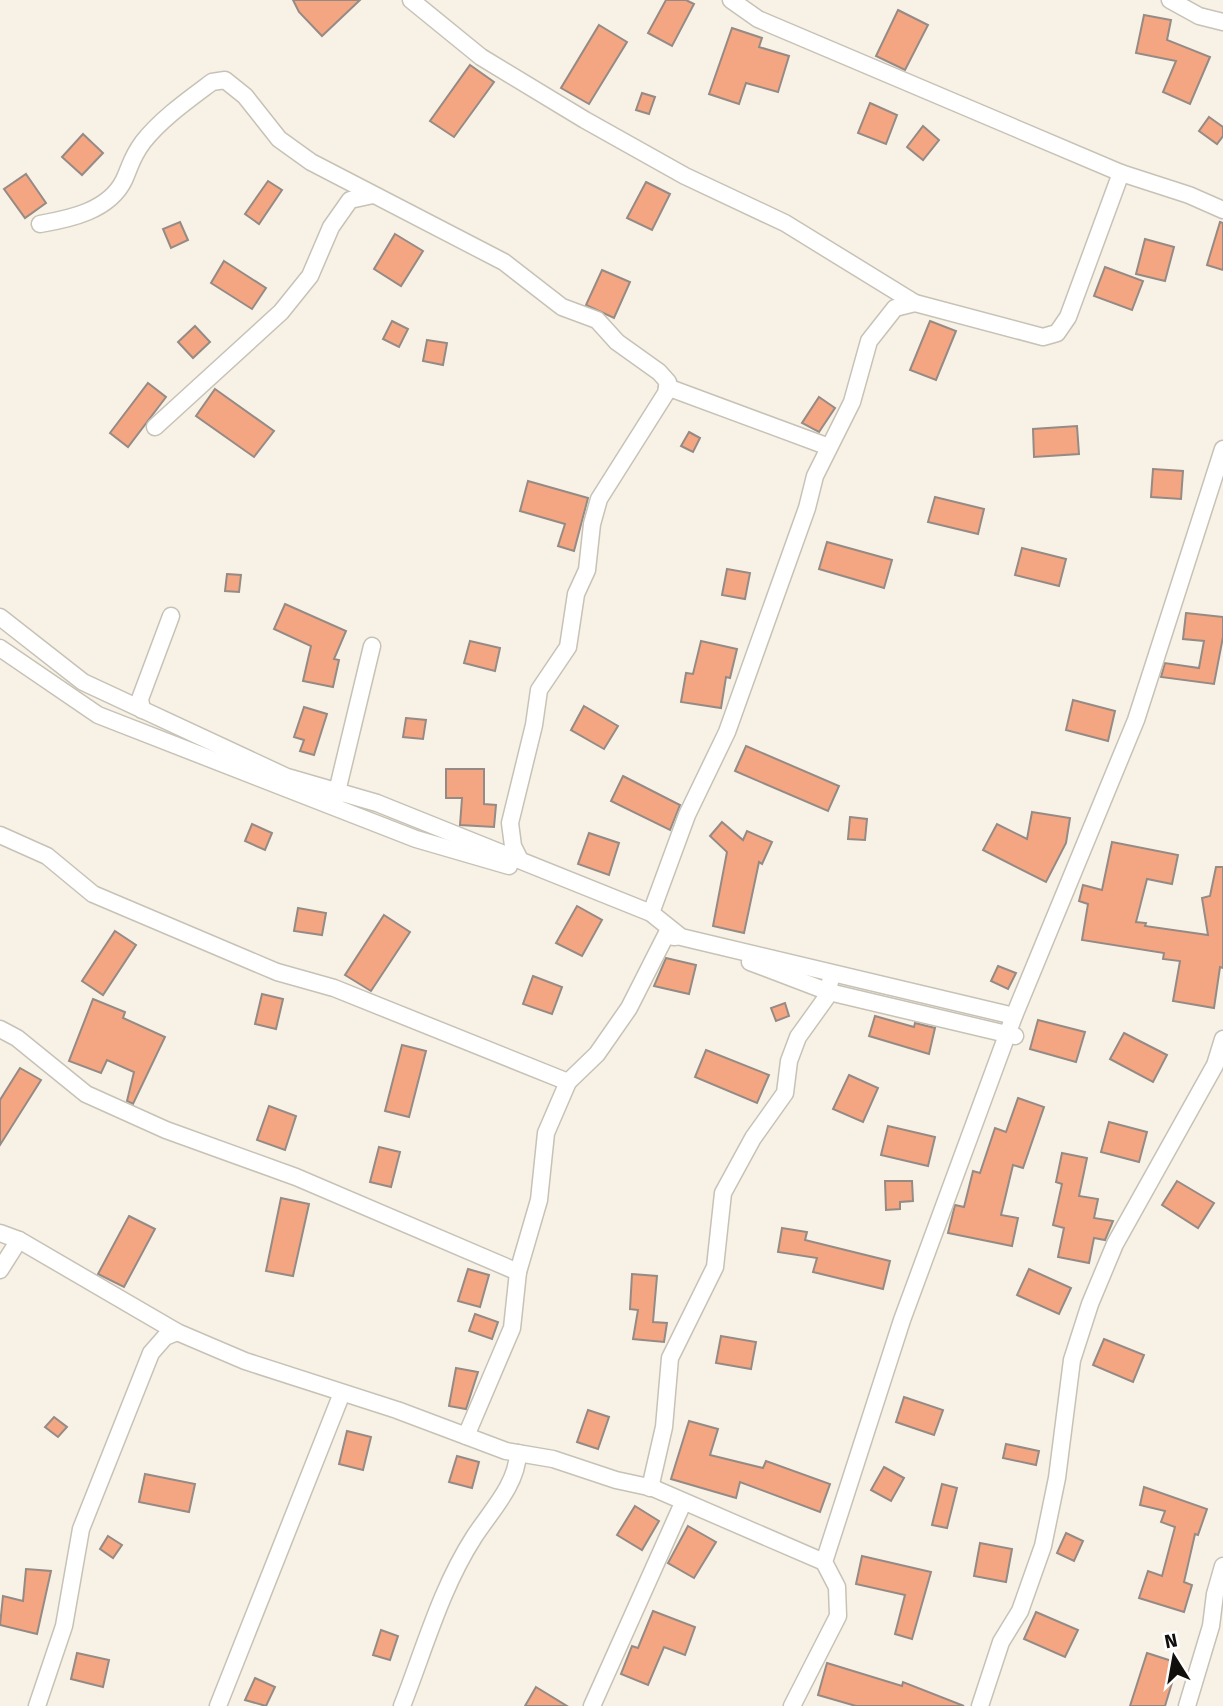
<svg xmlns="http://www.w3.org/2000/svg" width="1223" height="1706" viewBox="0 0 1223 1706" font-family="'Fira Sans',sans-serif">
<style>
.building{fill:#f4a682;stroke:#968a85;stroke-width:2}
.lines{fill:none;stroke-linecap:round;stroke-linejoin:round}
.street-casing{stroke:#c7c2b6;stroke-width:19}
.street{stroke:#fff;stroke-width:16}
</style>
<rect width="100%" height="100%" fill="#f8f2e6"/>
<g class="building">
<path d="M 293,0 L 360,0 L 322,36 L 299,12 Z"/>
<path d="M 666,0 L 686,0 L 694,4 L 672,46 L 648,33 Z"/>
<path d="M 898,10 L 928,25 L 905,70 L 876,56 Z"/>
<path d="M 1144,15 L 1171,20 L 1167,40 L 1210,57 L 1190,104 L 1163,92 L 1176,61 L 1136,53 Z"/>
<path d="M 599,25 L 627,42 L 589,104 L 561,88 Z"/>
<path d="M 732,28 L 762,38 L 759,47 L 789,56 L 778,92 L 746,83 L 739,104 L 709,94 Z"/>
<path d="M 470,65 L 494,82 L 454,137 L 430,121 Z"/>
<path d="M 642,93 L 655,97 L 649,114 L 636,110 Z"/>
<path d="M 870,103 L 897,115 L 886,144 L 858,133 Z"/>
<path d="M 1209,117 L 1223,127 L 1223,136 L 1217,144 L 1199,131 Z"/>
<path d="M 923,126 L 939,140 L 923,160 L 907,147 Z"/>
<path d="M 83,134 L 103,153 L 82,175 L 62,157 Z"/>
<path d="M 26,174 L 46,203 L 25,218 L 4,189 Z"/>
<path d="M 268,181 L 282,190 L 259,224 L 245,214 Z"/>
<path d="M 646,182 L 670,194 L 652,230 L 627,218 Z"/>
<path d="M 180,222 L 188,240 L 171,248 L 163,229 Z"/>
<path d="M 1220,222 L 1223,223 L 1223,270 L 1207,265 Z"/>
<path d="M 395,234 L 423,251 L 401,286 L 374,269 Z"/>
<path d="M 1145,239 L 1174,247 L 1165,281 L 1136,274 Z"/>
<path d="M 224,261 L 266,288 L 252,309 L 211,283 Z"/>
<path d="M 1105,267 L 1143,281 L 1132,310 L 1094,296 Z"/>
<path d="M 602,270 L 630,282 L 614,318 L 586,305 Z"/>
<path d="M 392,321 L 408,329 L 399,347 L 383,339 Z"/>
<path d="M 930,321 L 956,331 L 936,380 L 910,370 Z"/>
<path d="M 195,326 L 210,342 L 193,358 L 178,342 Z"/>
<path d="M 427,340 L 447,343 L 443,365 L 423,361 Z"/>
<path d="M 148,383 L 166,397 L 128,447 L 110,433 Z"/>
<path d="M 215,389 L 274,431 L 254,457 L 196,416 Z"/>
<path d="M 819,397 L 835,408 L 819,432 L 802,423 Z"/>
<path d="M 1077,426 L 1079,454 L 1034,457 L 1033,429 Z"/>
<path d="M 689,432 L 700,438 L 693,452 L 681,446 Z"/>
<path d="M 1153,469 L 1183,471 L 1181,499 L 1151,497 Z"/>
<path d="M 528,481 L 588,498 L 574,551 L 558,546 L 565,524 L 520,511 Z"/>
<path d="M 935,497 L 984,509 L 978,534 L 928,522 Z"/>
<path d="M 827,542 L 892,560 L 884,588 L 819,569 Z"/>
<path d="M 1022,548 L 1066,559 L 1059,586 L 1015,575 Z"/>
<path d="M 727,569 L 750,573 L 745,599 L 722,595 Z"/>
<path d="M 227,574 L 241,575 L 239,592 L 225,591 Z"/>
<path d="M 285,604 L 346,631 L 334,659 L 339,660 L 333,687 L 303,681 L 311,646 L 274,629 Z"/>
<path d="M 1186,613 L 1223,617 L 1223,637 L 1214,684 L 1161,677 L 1165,663 L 1199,668 L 1204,641 L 1183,639 Z"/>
<path d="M 470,641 L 500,648 L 495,671 L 464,663 Z"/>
<path d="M 701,641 L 737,649 L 730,678 L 726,677 L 721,708 L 681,702 L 686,673 L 693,674 Z"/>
<path d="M 1073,700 L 1115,711 L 1108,741 L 1066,730 Z"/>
<path d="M 584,706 L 618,726 L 604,749 L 571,730 Z"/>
<path d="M 304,707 L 327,714 L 314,755 L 300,751 L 304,740 L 294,737 Z"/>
<path d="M 406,718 L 426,720 L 423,739 L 403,737 Z"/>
<path d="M 746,746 L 839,786 L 828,811 L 735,771 Z"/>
<path d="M 446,769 L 484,769 L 484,804 L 496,805 L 494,827 L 460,825 L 462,798 L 446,798 Z"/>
<path d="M 623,776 L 680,805 L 670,830 L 611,801 Z"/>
<path d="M 1032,812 L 1070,818 L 1066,843 L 1046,882 L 983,850 L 997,824 L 1027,839 Z"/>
<path d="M 850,817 L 867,819 L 865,840 L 848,839 Z"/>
<path d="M 722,822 L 743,840 L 747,831 L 772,842 L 762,864 L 759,862 L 744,933 L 713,926 L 727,852 L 710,836 Z"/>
<path d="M 252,824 L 272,833 L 265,850 L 245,841 Z"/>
<path d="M 589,833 L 619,843 L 609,875 L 578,864 Z"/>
<path d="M 1112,842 L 1178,855 L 1172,884 L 1147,879 L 1136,922 L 1146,923 L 1145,926 L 1208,935 L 1202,898 L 1210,896 L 1216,867 L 1223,867 L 1223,968 L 1220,967 L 1214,1008 L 1173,1001 L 1180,961 L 1163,959 L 1164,953 L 1082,940 L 1088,904 L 1079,901 L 1083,885 L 1102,890 Z"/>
<path d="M 577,906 L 602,920 L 582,956 L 556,943 Z"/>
<path d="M 298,908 L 326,913 L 322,935 L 294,931 Z"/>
<path d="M 384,915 L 410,932 L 371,991 L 345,975 Z"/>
<path d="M 115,931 L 136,945 L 103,995 L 82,981 Z"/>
<path d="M 666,958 L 696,965 L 689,994 L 654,986 Z"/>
<path d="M 998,966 L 1016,973 L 1008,989 L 991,981 Z"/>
<path d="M 533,976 L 562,987 L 552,1014 L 523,1004 Z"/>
<path d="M 262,994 L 283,999 L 276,1029 L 255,1024 Z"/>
<path d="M 93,999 L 125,1012 L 123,1018 L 165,1037 L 133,1104 L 127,1101 L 134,1072 L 107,1060 L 101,1073 L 69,1061 Z"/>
<path d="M 785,1003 L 789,1016 L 776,1021 L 771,1008 Z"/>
<path d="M 875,1016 L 914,1027 L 915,1023 L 935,1028 L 929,1054 L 869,1036 Z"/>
<path d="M 1038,1020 L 1085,1032 L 1076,1062 L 1030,1049 Z"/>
<path d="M 1124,1033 L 1167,1055 L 1153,1082 L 1110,1059 Z"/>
<path d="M 402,1045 L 426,1051 L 409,1117 L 385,1111 Z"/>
<path d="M 706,1050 L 769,1075 L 757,1103 L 695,1077 Z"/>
<path d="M 20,1068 L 41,1080 L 0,1145 L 0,1100 Z"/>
<path d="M 849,1075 L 878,1088 L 863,1122 L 833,1109 Z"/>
<path d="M 1018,1098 L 1044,1107 L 1023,1168 L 1013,1165 L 1001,1215 L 1018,1218 L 1012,1246 L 948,1233 L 955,1205 L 964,1207 L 973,1171 L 980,1173 L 995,1128 L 1006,1132 Z"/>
<path d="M 269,1106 L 296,1116 L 285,1150 L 257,1140 Z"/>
<path d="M 1109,1122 L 1147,1132 L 1139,1162 L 1101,1152 Z"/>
<path d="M 888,1126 L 935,1137 L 928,1166 L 881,1155 Z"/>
<path d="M 379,1147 L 400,1152 L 391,1187 L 370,1182 Z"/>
<path d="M 1062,1153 L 1087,1158 L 1079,1196 L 1098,1199 L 1094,1218 L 1113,1221 L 1105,1240 L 1094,1238 L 1089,1263 L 1058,1257 L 1064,1228 L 1053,1225 L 1062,1184 L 1056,1182 Z"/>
<path d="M 885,1181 L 912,1181 L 913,1201 L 900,1202 L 900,1209 L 886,1210 Z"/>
<path d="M 1177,1181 L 1214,1203 L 1198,1228 L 1162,1205 Z"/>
<path d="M 281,1198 L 309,1204 L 293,1276 L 266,1271 Z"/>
<path d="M 129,1216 L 155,1229 L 124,1287 L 98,1274 Z"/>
<path d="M 782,1228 L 807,1232 L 805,1240 L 890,1261 L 883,1289 L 813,1272 L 817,1258 L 778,1252 Z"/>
<path d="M 468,1269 L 489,1275 L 480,1307 L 458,1301 Z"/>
<path d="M 1029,1269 L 1071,1288 L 1059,1314 L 1017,1295 Z"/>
<path d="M 632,1274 L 657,1276 L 653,1322 L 667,1323 L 664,1342 L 633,1339 L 638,1310 L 630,1309 Z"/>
<path d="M 475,1314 L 498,1322 L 492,1339 L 469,1331 Z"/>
<path d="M 721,1336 L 756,1342 L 751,1369 L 716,1363 Z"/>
<path d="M 1104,1339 L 1144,1355 L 1133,1382 L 1093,1365 Z"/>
<path d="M 456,1368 L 478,1372 L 466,1409 L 449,1406 Z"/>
<path d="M 904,1397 L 943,1410 L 934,1435 L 896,1422 Z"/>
<path d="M 588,1410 L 609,1417 L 598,1449 L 577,1442 Z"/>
<path d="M 54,1417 L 67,1427 L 58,1437 L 45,1427 Z"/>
<path d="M 689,1421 L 718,1429 L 710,1455 L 763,1468 L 766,1461 L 830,1484 L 820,1512 L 740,1482 L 736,1498 L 671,1479 Z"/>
<path d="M 347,1431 L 371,1437 L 363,1470 L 339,1464 Z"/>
<path d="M 1006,1444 L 1039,1451 L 1036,1465 L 1003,1458 Z"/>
<path d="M 457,1456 L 479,1462 L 472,1488 L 449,1482 Z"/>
<path d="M 884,1467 L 904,1478 L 891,1501 L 871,1490 Z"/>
<path d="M 145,1474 L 195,1484 L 189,1512 L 139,1502 Z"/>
<path d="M 942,1484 L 957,1488 L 947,1528 L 932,1525 Z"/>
<path d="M 1144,1487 L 1207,1509 L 1198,1535 L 1195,1534 L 1184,1582 L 1192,1585 L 1184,1612 L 1139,1598 L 1148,1571 L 1162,1576 L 1175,1527 L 1161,1522 L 1165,1511 L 1140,1505 Z"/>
<path d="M 635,1506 L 659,1521 L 642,1550 L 617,1535 Z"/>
<path d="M 688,1526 L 716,1542 L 694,1578 L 668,1563 Z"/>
<path d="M 1066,1533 L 1083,1541 L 1074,1561 L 1057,1553 Z"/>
<path d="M 108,1536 L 122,1545 L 113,1558 L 100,1549 Z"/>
<path d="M 980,1543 L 1012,1549 L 1006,1582 L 974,1576 Z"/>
<path d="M 862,1556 L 931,1572 L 912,1639 L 895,1634 L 905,1595 L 856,1584 Z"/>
<path d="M 26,1569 L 51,1571 L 37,1634 L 0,1625 L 3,1596 L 23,1601 Z"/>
<path d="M 653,1611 L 695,1627 L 685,1655 L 664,1647 L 648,1685 L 621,1674 L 632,1646 L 638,1648 Z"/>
<path d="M 1036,1612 L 1078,1630 L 1065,1657 L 1024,1639 Z"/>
<path d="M 381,1630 L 398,1636 L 390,1660 L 373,1655 Z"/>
<path d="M 77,1653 L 109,1660 L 103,1687 L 71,1679 Z"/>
<path d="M 1147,1653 L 1178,1663 L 1165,1706 L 1130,1706 Z"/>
<path d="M 827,1663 L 902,1686 L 903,1682 L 964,1706 L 856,1706 L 818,1695 Z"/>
<path d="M 255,1678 L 275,1687 L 266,1706 L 245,1700 Z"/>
<path d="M 536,1687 L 567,1706 L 525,1706 Z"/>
</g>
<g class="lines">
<defs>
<g id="street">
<path d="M 411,0 L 481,57 L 585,120 L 685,176 L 785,223 L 915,303 L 1043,337 L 1057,333 L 1068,317 L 1121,173"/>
<path d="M 731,0 L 758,19 L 1121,173 L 1189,195 L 1223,210"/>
<path d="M 1170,0 L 1199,16 L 1223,22"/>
<path d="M 40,224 C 69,219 109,211 124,180 C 131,165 131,158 143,142 C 161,119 188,100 212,82 L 225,80 L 245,96 L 279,139 L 311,162 L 504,262 L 562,307 L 597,320 L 617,342 L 659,372 L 668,382 L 666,393 L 599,499 L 592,524 L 587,570 L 576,594 L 568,647 L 539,690 L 534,725 L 510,823 L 513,846 L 520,860"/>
<path d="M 667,387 L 829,447"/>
<path d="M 155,427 L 281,312 L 310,276 L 331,227 L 350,200 L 373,195"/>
<path d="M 0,617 L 83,682 L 287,777 L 377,803 L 651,913 L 681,937 L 1014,1016"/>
<path d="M 0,648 L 98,715 L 416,839 L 509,866"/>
<path d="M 142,710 L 140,699 L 171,616"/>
<path d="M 335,800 L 372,646"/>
<path d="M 0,835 L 47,856 L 93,894 L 277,972 L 334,988 L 568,1082"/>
<path d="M 651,913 L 687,815 L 727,732 L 807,508 L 815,476 L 852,402 L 869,341 L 895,308 L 915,303"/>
<path d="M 750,962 L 829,992 L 1015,1036"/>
<path d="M 0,1029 L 17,1038 L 86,1094 L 166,1130 L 296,1177 L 518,1272"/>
<path d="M 0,1233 L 19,1240 L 177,1332 L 245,1361 L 397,1410 L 506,1451 L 553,1459 L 616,1480 L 653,1488 L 824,1562"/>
<path d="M 0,1270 L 19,1240"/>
<path d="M 466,1436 L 512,1328 L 518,1272 L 539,1200 L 546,1133 L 568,1082 L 597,1054 L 629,1008 L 668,931 L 668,936 L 675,937"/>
<path d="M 650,1488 L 664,1427 L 670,1358 L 715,1267 L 723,1193 L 753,1138 L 785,1093 L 789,1061 L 798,1037 L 826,998 L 830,982"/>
<path d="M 37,1706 L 64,1626 L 81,1529 L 151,1353 L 165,1337 L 177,1332"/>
<path d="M 218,1706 L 342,1393"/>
<path d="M 402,1706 C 424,1650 441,1588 474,1537 C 490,1512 517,1485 518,1453"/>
<path d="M 592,1706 L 683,1503"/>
<path d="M 792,1706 L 838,1616 L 837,1587 L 824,1562 L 902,1320 L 1014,1016 L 1136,720 L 1223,449"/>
<path d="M 980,1706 L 1001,1642 L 1020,1611 L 1043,1546 L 1057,1478 L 1072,1360 L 1090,1304 L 1115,1244 L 1215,1065 L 1223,1039"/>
<path d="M 1187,1706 L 1211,1626 L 1215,1594 L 1223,1566"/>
</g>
</defs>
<use href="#street" class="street-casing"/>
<use href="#street" class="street"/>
</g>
<g transform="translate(1174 1657) rotate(349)" stroke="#ffffff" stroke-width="5" paint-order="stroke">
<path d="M0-5L12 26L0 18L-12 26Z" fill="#110f0b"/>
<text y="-10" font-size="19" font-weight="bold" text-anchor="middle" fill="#110f0b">N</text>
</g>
</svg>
